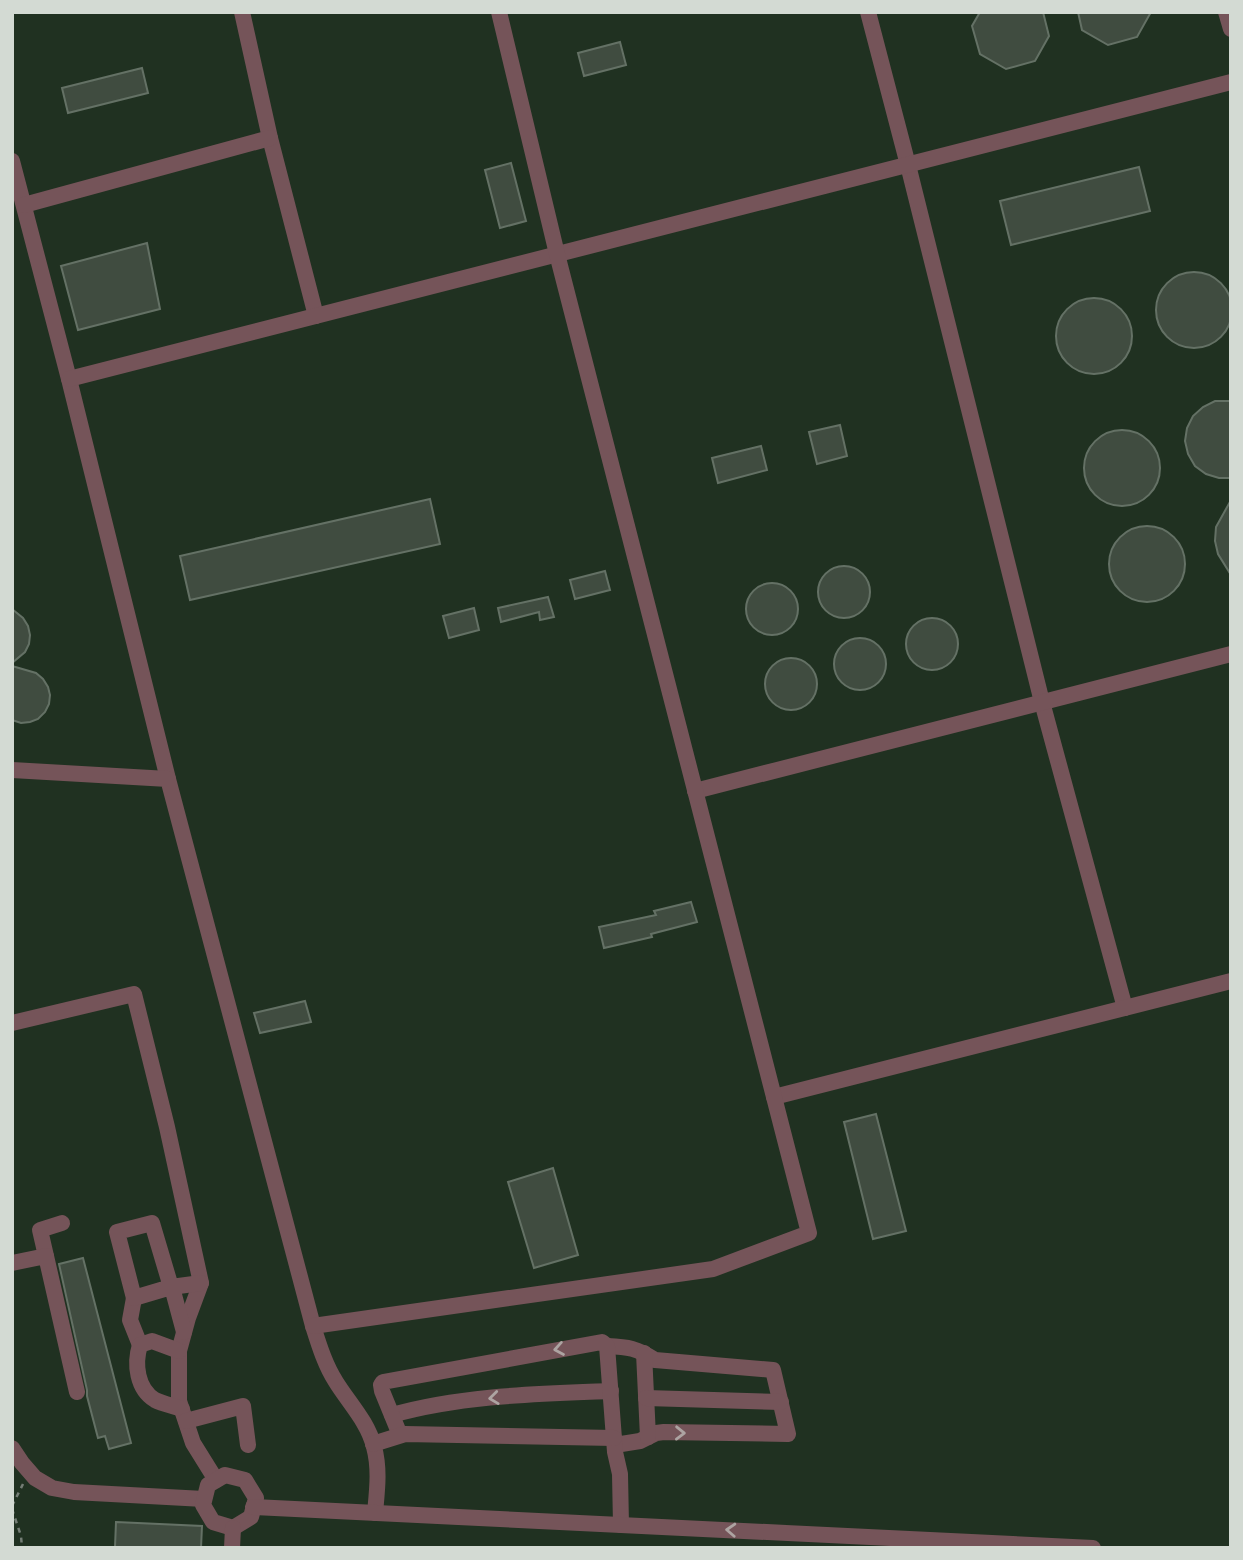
<svg xmlns="http://www.w3.org/2000/svg" width="1243" height="1560" viewBox="0 0 1243 1560" font-family="Spectral,serif">
<style>
.built{fill:#203121}
.building{fill:#404c40;stroke:#647165;stroke-width:2}
.lines{fill:none;stroke-linecap:round;stroke-linejoin:round}
.path{stroke:#747d75;stroke-width:2.5;stroke-dasharray:5 5;stroke-linecap:butt}
.minor{stroke:#755459;stroke-width:16}
.oneway{stroke:#ada4a2}
</style>
<rect width="100%" height="100%" fill="#1b261c"/>
<rect class="built" x="12" y="12" width="1219" height="1536"/>
<g class="building">
<path d="M 980,12 L 1043,12 L 1049,36 L 1035,61 L 1006,69 L 980,54 L 972,26 Z"/>
<path d="M 1078,12 L 1151,12 L 1137,37 L 1108,45 L 1082,30 Z"/>
<path d="M 620,42 L 626,65 L 584,76 L 578,53 Z"/>
<path d="M 142,68 L 148,93 L 68,113 L 62,88 Z"/>
<path d="M 511,163 L 526,221 L 500,228 L 485,170 Z"/>
<path d="M 1139,167 L 1150,211 L 1011,245 L 1000,201 Z"/>
<path d="M 147,243 L 160,309 L 78,330 L 61,266 Z"/>
<circle cx="1194" cy="310" r="38"/>
<circle cx="1094" cy="336" r="38"/>
<path d="M 1215,401 L 1231,401 L 1231,478 L 1219,478 L 1206,474 L 1195,466 L 1188,454 L 1185,441 L 1187,428 L 1193,416 L 1203,407 Z"/>
<path d="M 840,425 L 847,456 L 817,464 L 809,432 Z"/>
<circle cx="1122" cy="468" r="38"/>
<path d="M 761,446 L 767,470 L 718,483 L 712,458 Z"/>
<path d="M 430,499 L 440,544 L 190,600 L 180,556 Z"/>
<path d="M 1231,500 L 1231,575 L 1218,554 L 1215,541 L 1216,527 Z"/>
<circle cx="1147" cy="564" r="38"/>
<circle cx="844" cy="592" r="26"/>
<path d="M 605,571 L 610,590 L 575,599 L 570,580 Z"/>
<circle cx="772" cy="609" r="26"/>
<path d="M 548,597 L 554,617 L 540,620 L 539,612 L 501,622 L 498,608 Z"/>
<path d="M 474,608 L 479,630 L 449,638 L 443,616 Z"/>
<path d="M 12,609 L 23,618 L 28,626 L 30,635 L 29,644 L 25,652 L 12,663 Z"/>
<circle cx="932" cy="644" r="26"/>
<circle cx="860" cy="664" r="26"/>
<circle cx="791" cy="684" r="26"/>
<path d="M 12,666 L 36,673 L 43,679 L 48,687 L 50,695 L 49,704 L 45,712 L 38,719 L 30,722 L 21,723 L 12,720 Z"/>
<path d="M 691,902 L 697,922 L 651,934 L 652,937 L 604,948 L 599,927 L 656,915 L 654,911 Z"/>
<path d="M 305,1001 L 311,1022 L 260,1033 L 254,1013 Z"/>
<path d="M 876,1114 L 906,1231 L 873,1239 L 844,1122 Z"/>
<path d="M 553,1168 L 578,1255 L 534,1268 L 508,1182 Z"/>
<path d="M 83,1258 L 131,1443 L 109,1449 L 105,1436 L 98,1438 L 87,1396 L 87,1390 L 59,1264 Z"/>
<path d="M 116,1522 L 202,1526 L 201,1548 L 115,1547 Z"/>
</g>
<g class="lines">
<g class="path">
<path d="M 12,1506 L 23,1484"/>
<path d="M 12,1509 L 21,1536 L 22,1548"/>
</g>
<g class="minor">
<path d="M 242,12 L 270,138 L 316,316"/>
<path d="M 868,12 L 908,165 L 1042,702 L 1125,1008"/>
<path d="M 1226,12 L 1231,29"/>
<path d="M 12,161 L 69,379 L 168,779"/>
<path d="M 24,205 L 270,138"/>
<path d="M 69,379 L 1231,82"/>
<path d="M 12,770 L 168,779 L 313,1326 C 319,1345 325,1365 336,1382 C 349,1403 368,1422 374,1447 C 380,1469 377,1491 375,1513"/>
<path d="M 695,791 L 1231,654"/>
<path d="M 12,1023 L 134,994 L 167,1127 L 201,1283 L 188,1318 L 179,1351 L 179,1401 L 193,1443 L 216,1480"/>
<path d="M 774,1097 L 1231,981"/>
<path d="M 46,1256 L 40,1230 L 62,1223"/>
<path d="M 12,1263 L 46,1256 L 77,1392"/>
<path d="M 134,1298 L 130,1320 L 140,1345"/>
<path d="M 313,1326 L 713,1269 L 809,1233 L 557,254 L 499,12"/>
<path d="M 184,1332 L 173,1291 L 171,1287 L 152,1223 L 117,1232 L 134,1298 L 171,1287 L 201,1283"/>
<path d="M 607,1346 C 628,1347 637,1348 655,1360 L 773,1370 L 788,1434 L 664,1432 L 656,1433 L 640,1441 L 615,1445"/>
<path d="M 179,1351 L 152,1341 L 140,1345 C 134,1364 137,1389 155,1400 C 163,1404 174,1406 182,1409"/>
<path d="M 644,1353 L 648,1437"/>
<path d="M 646,1398 L 781,1402"/>
<path d="M 392,1415 C 463,1395 538,1394 611,1391"/>
<path d="M 186,1421 L 243,1406 L 248,1445"/>
<path d="M 400,1435 L 382,1391 L 381,1385 L 383,1382 L 602,1342 L 607,1346 L 615,1452 L 620,1474 L 621,1525"/>
<path d="M 373,1444 L 405,1434 L 614,1438"/>
<path d="M 12,1448 L 22,1463 L 35,1478 L 52,1488 L 74,1492 L 204,1499"/>
<path d="M 225,1475 L 245,1480 L 256,1498 L 251,1517 L 233,1528 L 213,1522 L 203,1505 L 208,1485 Z"/>
<path d="M 253,1507 L 1093,1548"/>
<path d="M 232,1548 L 233,1528"/>
</g>
</g>
<defs><path id="oneway-chevron" d="M-2-3.5L2.5 0L-2 3.5" fill="none" stroke-width="1.6" stroke-linecap="round" stroke-linejoin="round" transform="scale(1.75)"/></defs>
<g class="oneway">
<use href="#oneway-chevron" transform="translate(559 1349) rotate(170)"/>
<use href="#oneway-chevron" transform="translate(494 1398) rotate(173)"/>
<use href="#oneway-chevron" transform="translate(680 1433) rotate(1)"/>
<use href="#oneway-chevron" transform="translate(731 1530) rotate(-177)"/>
</g>
<rect width="1243" height="1560" fill="none" stroke="#d3dad3" stroke-width="28"/>
</svg>
